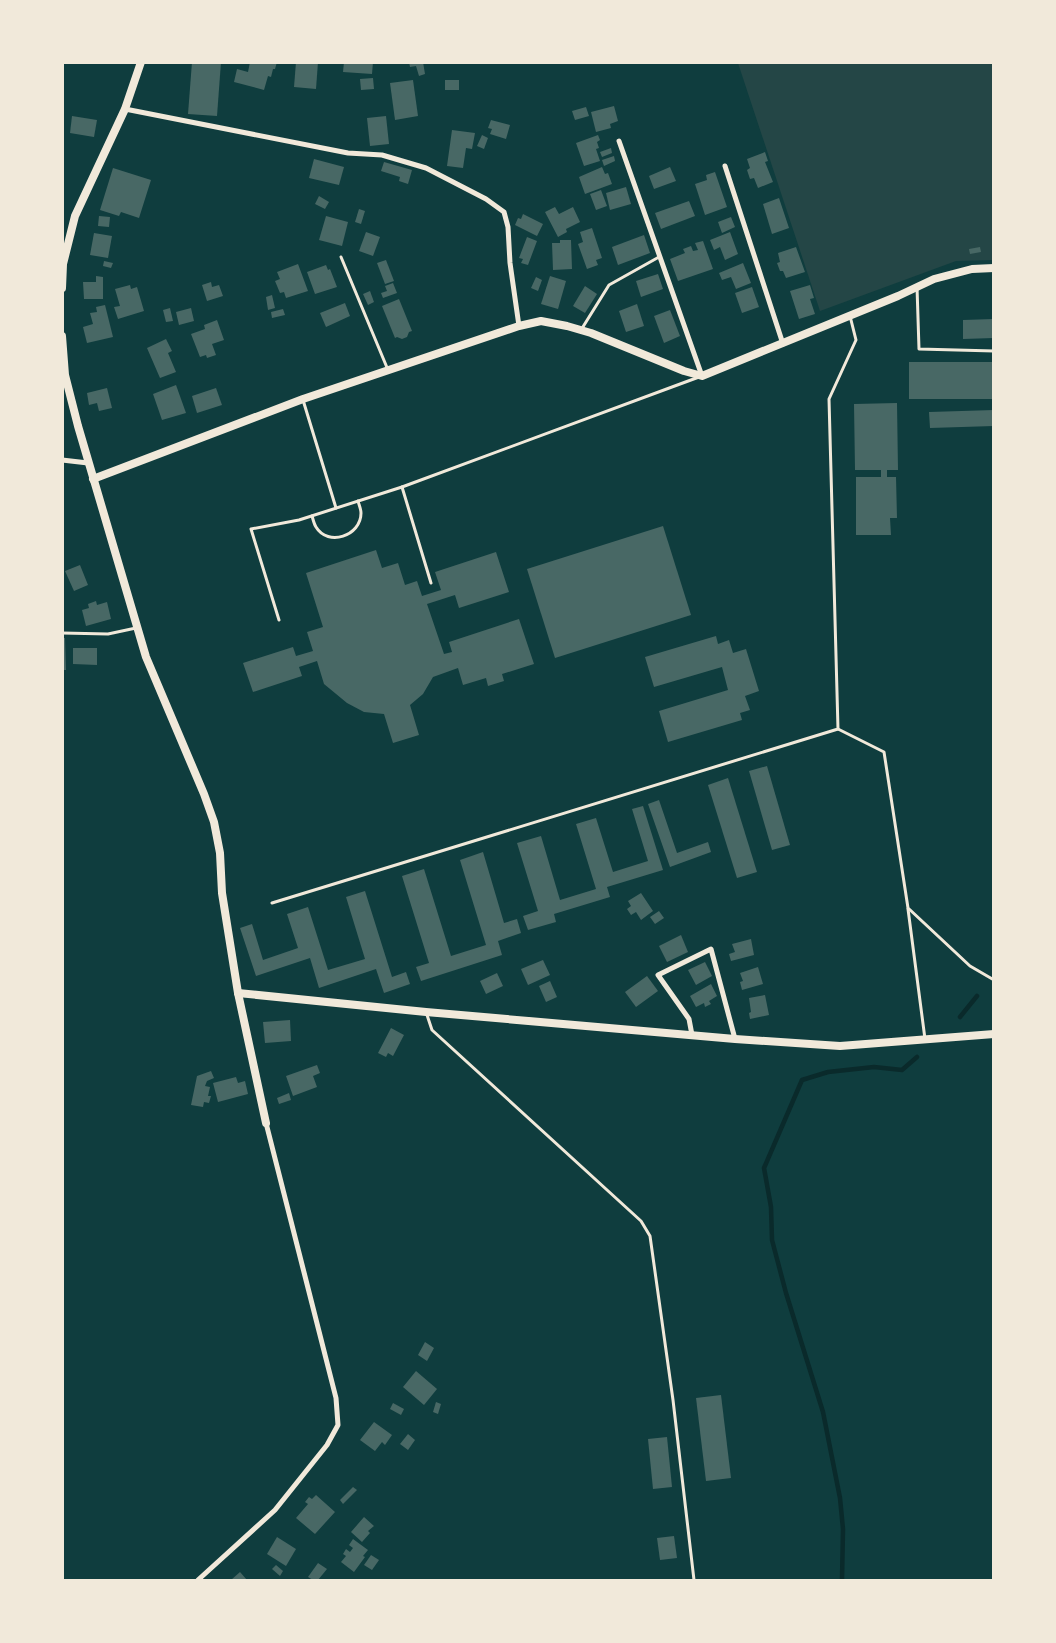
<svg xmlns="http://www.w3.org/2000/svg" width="1056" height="1643" viewBox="0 0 1056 1643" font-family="Arial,sans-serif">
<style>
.green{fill:#244646}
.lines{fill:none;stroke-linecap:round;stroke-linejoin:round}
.stream{stroke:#0a2a2b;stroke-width:4.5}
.building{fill:#486865}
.service{stroke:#f1e9da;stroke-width:3}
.minor{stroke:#f1e9da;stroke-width:5}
.tertiary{stroke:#f1e9da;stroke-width:8}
</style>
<rect width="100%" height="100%" fill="#0f3d3e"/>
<path class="green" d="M 738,63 L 993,63 L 993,260 L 956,261 L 820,311 Z"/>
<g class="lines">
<g class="stream">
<path d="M 960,1017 L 977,996"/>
<path d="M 842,1580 L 843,1529 L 840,1498 L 823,1412 L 786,1293 L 772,1240 L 771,1207 L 764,1168 L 802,1080 L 828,1072 L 874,1067 L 902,1070 L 917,1057"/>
</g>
</g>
<g class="building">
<path d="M 192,62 L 221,62 L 217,116 L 188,114 Z"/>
<path d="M 250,62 L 277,62 L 275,69 L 273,69 L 271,77 L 268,76 L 264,90 L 234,82 L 237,69 L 248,72 Z"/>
<path d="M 296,62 L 318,62 L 316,89 L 294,87 Z"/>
<path d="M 344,62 L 373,62 L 372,74 L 343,72 Z"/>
<path d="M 409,62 L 423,62 L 425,74 L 419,76 L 416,66 L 410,67 Z"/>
<path d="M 373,78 L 374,89 L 361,90 L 360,79 Z"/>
<path d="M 413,80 L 418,116 L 395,120 L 390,83 Z"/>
<rect x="445" y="80" width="14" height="10"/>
<path d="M 614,106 L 618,121 L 610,124 L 611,128 L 596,132 L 591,112 Z"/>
<path d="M 586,107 L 589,116 L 575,120 L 572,111 Z"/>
<path d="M 72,116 L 97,120 L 94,137 L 70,133 Z"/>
<path d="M 386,116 L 389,144 L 370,146 L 367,118 Z"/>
<path d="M 491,120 L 510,125 L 506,139 L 490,134 L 492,129 L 488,128 Z"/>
<path d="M 452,130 L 475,133 L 472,149 L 466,148 L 463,168 L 447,166 Z"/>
<path d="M 482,135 L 488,138 L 484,149 L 477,146 Z"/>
<path d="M 598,135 L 600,140 L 597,142 L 599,148 L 596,149 L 600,161 L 584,166 L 576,143 Z"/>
<path d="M 611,148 L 612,153 L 602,157 L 600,152 Z"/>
<path d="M 765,152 L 768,161 L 765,162 L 773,182 L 758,188 L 754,178 L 750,179 L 747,170 L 750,168 L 747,159 Z"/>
<path d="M 614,156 L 615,161 L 604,166 L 602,160 Z"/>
<path d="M 314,159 L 344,167 L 339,185 L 309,178 Z"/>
<path d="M 384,162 L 412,170 L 408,184 L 399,181 L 400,177 L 381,171 Z"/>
<path d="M 602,167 L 605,174 L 608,173 L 612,184 L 585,194 L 579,177 Z"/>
<path d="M 670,167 L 676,181 L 654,189 L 649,176 Z"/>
<path d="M 113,168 L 151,180 L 139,218 L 121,212 L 119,216 L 100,210 Z"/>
<path d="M 715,172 L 727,207 L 705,215 L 695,184 L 707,180 L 706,175 Z"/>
<path d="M 626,187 L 631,204 L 610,210 L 606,193 Z"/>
<path d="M 601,190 L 607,206 L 596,210 L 590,194 Z"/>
<path d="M 319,196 L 329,202 L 325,209 L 315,204 Z"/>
<path d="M 779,198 L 789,228 L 772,234 L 763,204 Z"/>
<path d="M 689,201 L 695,216 L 661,229 L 655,213 Z"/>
<path d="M 555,207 L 559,214 L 573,207 L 580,222 L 566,229 L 567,232 L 558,237 L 545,212 Z"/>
<path d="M 359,209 L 365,211 L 361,224 L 355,222 Z"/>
<path d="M 523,214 L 543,224 L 537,236 L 515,225 L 518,218 L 521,219 Z"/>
<path d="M 99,216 L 110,217 L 109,227 L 98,226 Z"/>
<path d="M 326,216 L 348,222 L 342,246 L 319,240 Z"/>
<path d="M 731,217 L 735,227 L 722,233 L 718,222 Z"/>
<path d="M 592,228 L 602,258 L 596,260 L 598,265 L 587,269 L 578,244 L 583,242 L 580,232 Z"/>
<path d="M 366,232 L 380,237 L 373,256 L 359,251 Z"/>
<path d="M 730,232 L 738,254 L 725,260 L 720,247 L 714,250 L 710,240 Z"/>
<path d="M 94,233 L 112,236 L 108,258 L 90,255 Z"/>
<path d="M 644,235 L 650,253 L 618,265 L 612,247 Z"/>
<path d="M 527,237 L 537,241 L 528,265 L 521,263 L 523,259 L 519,258 Z"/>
<path d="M 560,240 L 571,240 L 572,269 L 553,270 L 552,243 L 560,243 Z"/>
<path d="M 703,241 L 713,269 L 678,281 L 670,259 L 685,253 L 683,249 L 691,246 L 693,251 L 698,250 L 695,243 Z"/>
<path d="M 796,247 L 805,272 L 786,278 L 783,271 L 780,271 L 777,263 L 780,262 L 778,253 Z"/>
<path d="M 980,247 L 981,252 L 970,254 L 969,249 Z"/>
<path d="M 386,260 L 394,281 L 385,284 L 377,263 Z"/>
<path d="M 104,261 L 113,263 L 111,268 L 103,266 Z"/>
<path d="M 743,263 L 751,283 L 736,289 L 731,277 L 722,280 L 719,273 Z"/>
<path d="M 298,264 L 308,291 L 286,298 L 284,292 L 280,293 L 275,281 L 280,279 L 277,272 Z"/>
<path d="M 326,265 L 328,270 L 330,269 L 337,287 L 315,294 L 307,272 Z"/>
<path d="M 658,274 L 663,289 L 641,297 L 636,281 Z"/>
<path d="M 96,276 L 103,277 L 103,299 L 84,299 L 83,282 L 96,282 Z"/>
<path d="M 550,276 L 566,281 L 558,309 L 541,304 Z"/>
<path d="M 536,277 L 542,280 L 538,291 L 531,288 Z"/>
<path d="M 211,282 L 212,287 L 219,285 L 223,296 L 207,301 L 202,285 Z"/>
<path d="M 393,283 L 397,293 L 383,298 L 381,293 L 387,291 L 385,286 Z"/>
<path d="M 130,285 L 131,289 L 137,287 L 144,311 L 118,319 L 114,307 L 120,306 L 115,289 Z"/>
<path d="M 810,285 L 814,298 L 810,299 L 815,314 L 799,319 L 790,291 Z"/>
<path d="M 585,286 L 597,294 L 585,313 L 573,306 Z"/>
<path d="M 752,287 L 759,307 L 742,313 L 735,293 Z"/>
<path d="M 370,291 L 374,302 L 368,305 L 363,294 Z"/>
<path d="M 272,295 L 275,308 L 268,310 L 266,297 Z"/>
<path d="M 399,299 L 412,331 L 409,332 L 407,337 L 402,339 L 397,337 L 395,338 L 382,306 Z"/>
<path d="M 345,303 L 350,316 L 326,327 L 320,313 Z"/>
<path d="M 637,304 L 644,326 L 626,332 L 619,311 Z"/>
<path d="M 105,305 L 113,337 L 87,343 L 83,327 L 93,324 L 90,313 L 97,312 L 96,307 Z"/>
<path d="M 170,308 L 173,321 L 166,322 L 163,310 Z"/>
<path d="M 191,308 L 194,321 L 179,325 L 176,312 Z"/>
<path d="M 283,309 L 285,315 L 272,318 L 271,312 Z"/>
<path d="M 670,310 L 680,336 L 664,343 L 654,316 Z"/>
<path d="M 994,319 L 994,338 L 963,339 L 963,320 Z"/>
<path d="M 217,320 L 224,340 L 212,344 L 216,355 L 207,358 L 206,355 L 200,357 L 191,334 L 205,329 L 204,325 Z"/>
<path d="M 166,339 L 172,351 L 168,353 L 176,372 L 160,378 L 147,348 Z"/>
<rect x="909" y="362" width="85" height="37"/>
<path d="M 176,385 L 186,413 L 162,420 L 153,394 Z"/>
<path d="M 107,388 L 112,408 L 99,411 L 97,403 L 89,405 L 87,393 Z"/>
<path d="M 216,388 L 222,405 L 197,413 L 192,396 Z"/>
<path d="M 897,403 L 898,470 L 887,470 L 887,477 L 896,477 L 897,518 L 890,518 L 891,535 L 856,535 L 856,477 L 881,477 L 881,470 L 855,470 L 854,404 Z"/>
<path d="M 994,410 L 994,426 L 930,428 L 929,412 Z"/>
<path d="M 663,526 L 691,615 L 555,658 L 527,569 Z"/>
<path d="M 376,550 L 382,568 L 398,563 L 405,585 L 417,581 L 422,596 L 441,590 L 435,572 L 496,552 L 509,592 L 459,608 L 455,595 L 427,604 L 444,654 L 452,652 L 449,642 L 519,619 L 534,664 L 502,674 L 504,681 L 488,686 L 486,678 L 463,685 L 458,668 L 433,677 L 423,694 L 410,705 L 419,735 L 393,743 L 384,714 L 364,712 L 347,703 L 324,684 L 317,661 L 299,667 L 302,676 L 253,692 L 243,663 L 293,647 L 296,656 L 313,651 L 307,632 L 323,627 L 306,573 Z"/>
<path d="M 80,565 L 88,585 L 74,591 L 65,571 Z"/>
<path d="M 96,601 L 97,605 L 107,602 L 111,619 L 86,626 L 82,610 L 89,608 L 88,604 Z"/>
<path d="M 716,636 L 718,644 L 729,640 L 733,653 L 746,649 L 759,691 L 745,696 L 750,710 L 740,713 L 742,720 L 668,742 L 659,711 L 728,690 L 722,667 L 654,687 L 645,657 Z"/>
<path d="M 62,638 L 65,638 L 66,670 L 62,670 Z"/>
<path d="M 73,648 L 97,648 L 97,665 L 73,664 Z"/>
<path d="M 767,766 L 790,845 L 772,850 L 749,771 Z"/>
<path d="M 728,778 L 757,872 L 737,878 L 708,785 Z"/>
<path d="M 659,800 L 677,853 L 708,842 L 711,852 L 670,867 L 648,804 Z"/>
<path d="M 643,806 L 663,870 L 607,887 L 610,897 L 554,914 L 556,922 L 528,930 L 523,916 L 538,911 L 517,843 L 541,836 L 560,900 L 596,889 L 576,824 L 596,818 L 613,872 L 648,861 L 632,809 Z"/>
<path d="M 483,852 L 504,923 L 517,919 L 521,933 L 498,941 L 502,955 L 421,981 L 416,967 L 429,963 L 402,876 L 424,869 L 451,956 L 486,945 L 460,860 Z"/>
<path d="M 365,891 L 392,977 L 406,972 L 410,984 L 384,993 L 376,969 L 319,988 L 310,958 L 256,976 L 240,928 L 252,924 L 263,960 L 298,948 L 287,914 L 308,907 L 328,970 L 365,959 L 346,897 Z"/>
<path d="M 641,893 L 653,911 L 641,920 L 636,912 L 631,915 L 627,909 L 631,906 L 628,901 Z"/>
<path d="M 659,911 L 664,918 L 655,924 L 650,917 Z"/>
<path d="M 681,935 L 688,952 L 667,962 L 659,946 Z"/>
<path d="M 751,939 L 754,955 L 731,961 L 729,954 L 735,952 L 732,944 Z"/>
<path d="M 543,960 L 550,975 L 528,985 L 521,969 Z"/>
<path d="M 705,962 L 712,976 L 696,985 L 688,970 Z"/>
<path d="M 758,967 L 763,984 L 742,990 L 740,982 L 743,981 L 740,973 Z"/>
<path d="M 497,973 L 503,986 L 486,994 L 480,981 Z"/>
<path d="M 647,976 L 658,991 L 636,1007 L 625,992 Z"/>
<path d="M 550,981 L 557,997 L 546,1002 L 539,986 Z"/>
<path d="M 711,984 L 717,996 L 709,1001 L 711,1004 L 705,1007 L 704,1003 L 696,1007 L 690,996 Z"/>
<path d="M 765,995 L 769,1015 L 750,1019 L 749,1013 L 751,1012 L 749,998 Z"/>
<path d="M 290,1020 L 291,1041 L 265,1043 L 263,1022 Z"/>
<path d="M 391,1028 L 404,1035 L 393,1056 L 388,1053 L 386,1057 L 378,1053 Z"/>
<path d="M 317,1065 L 320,1073 L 313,1076 L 317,1087 L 293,1096 L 286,1076 Z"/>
<path d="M 211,1071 L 214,1078 L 207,1081 L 205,1086 L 210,1087 L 208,1096 L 211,1096 L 209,1103 L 204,1102 L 203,1107 L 191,1105 L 197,1076 Z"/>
<path d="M 236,1077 L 238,1083 L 245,1081 L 248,1094 L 218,1102 L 213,1083 Z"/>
<path d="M 289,1093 L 291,1100 L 279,1104 L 277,1098 Z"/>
<path d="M 425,1342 L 434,1348 L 427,1361 L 418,1355 Z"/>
<path d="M 416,1371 L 437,1389 L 424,1405 L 403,1387 Z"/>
<path d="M 721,1395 L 731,1478 L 706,1481 L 696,1398 Z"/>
<path d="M 436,1402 L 441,1404 L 438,1414 L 433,1412 Z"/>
<path d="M 393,1403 L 404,1409 L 401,1415 L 390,1409 Z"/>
<path d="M 374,1422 L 392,1435 L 385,1445 L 382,1442 L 375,1451 L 360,1440 Z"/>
<path d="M 408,1434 L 415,1440 L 408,1450 L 400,1444 Z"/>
<path d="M 667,1437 L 672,1487 L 653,1489 L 648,1439 Z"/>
<path d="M 353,1487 L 357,1490 L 343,1504 L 340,1500 Z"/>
<path d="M 316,1495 L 335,1512 L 315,1534 L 296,1518 L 308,1504 L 305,1502 L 309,1497 L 312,1499 Z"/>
<path d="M 364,1517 L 374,1526 L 368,1531 L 370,1533 L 362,1542 L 351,1532 Z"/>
<path d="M 674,1536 L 677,1558 L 660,1560 L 657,1538 Z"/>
<path d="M 277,1537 L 296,1549 L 286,1566 L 267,1554 Z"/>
<path d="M 353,1539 L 368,1550 L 363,1556 L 365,1557 L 354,1572 L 341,1562 L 346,1556 L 343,1554 L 346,1549 L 350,1552 L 353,1548 L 349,1545 Z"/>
<path d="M 371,1555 L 379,1560 L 372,1570 L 364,1565 Z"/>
<path d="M 318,1563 L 327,1569 L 318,1580 L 313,1580 L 308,1577 Z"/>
<path d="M 276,1565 L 283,1571 L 280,1576 L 272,1569 Z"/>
<path d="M 240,1572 L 247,1580 L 231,1580 Z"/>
</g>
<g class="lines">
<g class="service">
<path d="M 341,257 L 388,370"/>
<path d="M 917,287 L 919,349 L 994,351"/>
<path d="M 581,330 L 609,285 L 659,257"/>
<path d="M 303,400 L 336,508"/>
<path d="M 312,516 C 313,519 314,524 316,527 C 328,547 361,536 361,513 C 361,509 359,505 358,501"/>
<path d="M 431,583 L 402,487 L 699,377"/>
<path d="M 279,620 L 251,529 L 299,520 L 402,487"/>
<path d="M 62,633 L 108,634 L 136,628"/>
<path d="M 838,729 L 884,752 L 908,908 L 970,966 L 994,980"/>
<path d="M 272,903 L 838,729 L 829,399 L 856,340 L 850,316"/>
<path d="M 908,909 L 925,1039"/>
<path d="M 426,1012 L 432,1030 L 641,1221 L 650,1236 L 673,1400 L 694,1580"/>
</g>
<g class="minor">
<path d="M 125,109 L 348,153 L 382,155 L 426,168 L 486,199 L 504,212 L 508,227 L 510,263 L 519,326"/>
<path d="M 619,141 L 702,376"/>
<path d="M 725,166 L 783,344"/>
<path d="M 62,460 L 88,463"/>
<path d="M 692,1035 L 689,1019 L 658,975 L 711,949 L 735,1039"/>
<path d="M 198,1580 L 275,1510 L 327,1445 L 338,1425 L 336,1398 L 266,1123"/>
</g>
<g class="tertiary">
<path d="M 62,288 L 63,264 L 75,216 L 125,109 L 141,62"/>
<path d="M 62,336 L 65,375 L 78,426 L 146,657 L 204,794 L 214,822 L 220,853 L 222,893 L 238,993 L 266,1123"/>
<path d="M 93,479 L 303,399 L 519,326 L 541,321 L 567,326 L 591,333 L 684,371 L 702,376 L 898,296 L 934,279 L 972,269 L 994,268"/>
<path d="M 238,993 L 426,1012 L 735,1039 L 840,1046 L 994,1034"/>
</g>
</g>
<rect width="1056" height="1643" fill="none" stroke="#f1e9da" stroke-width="128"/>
</svg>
